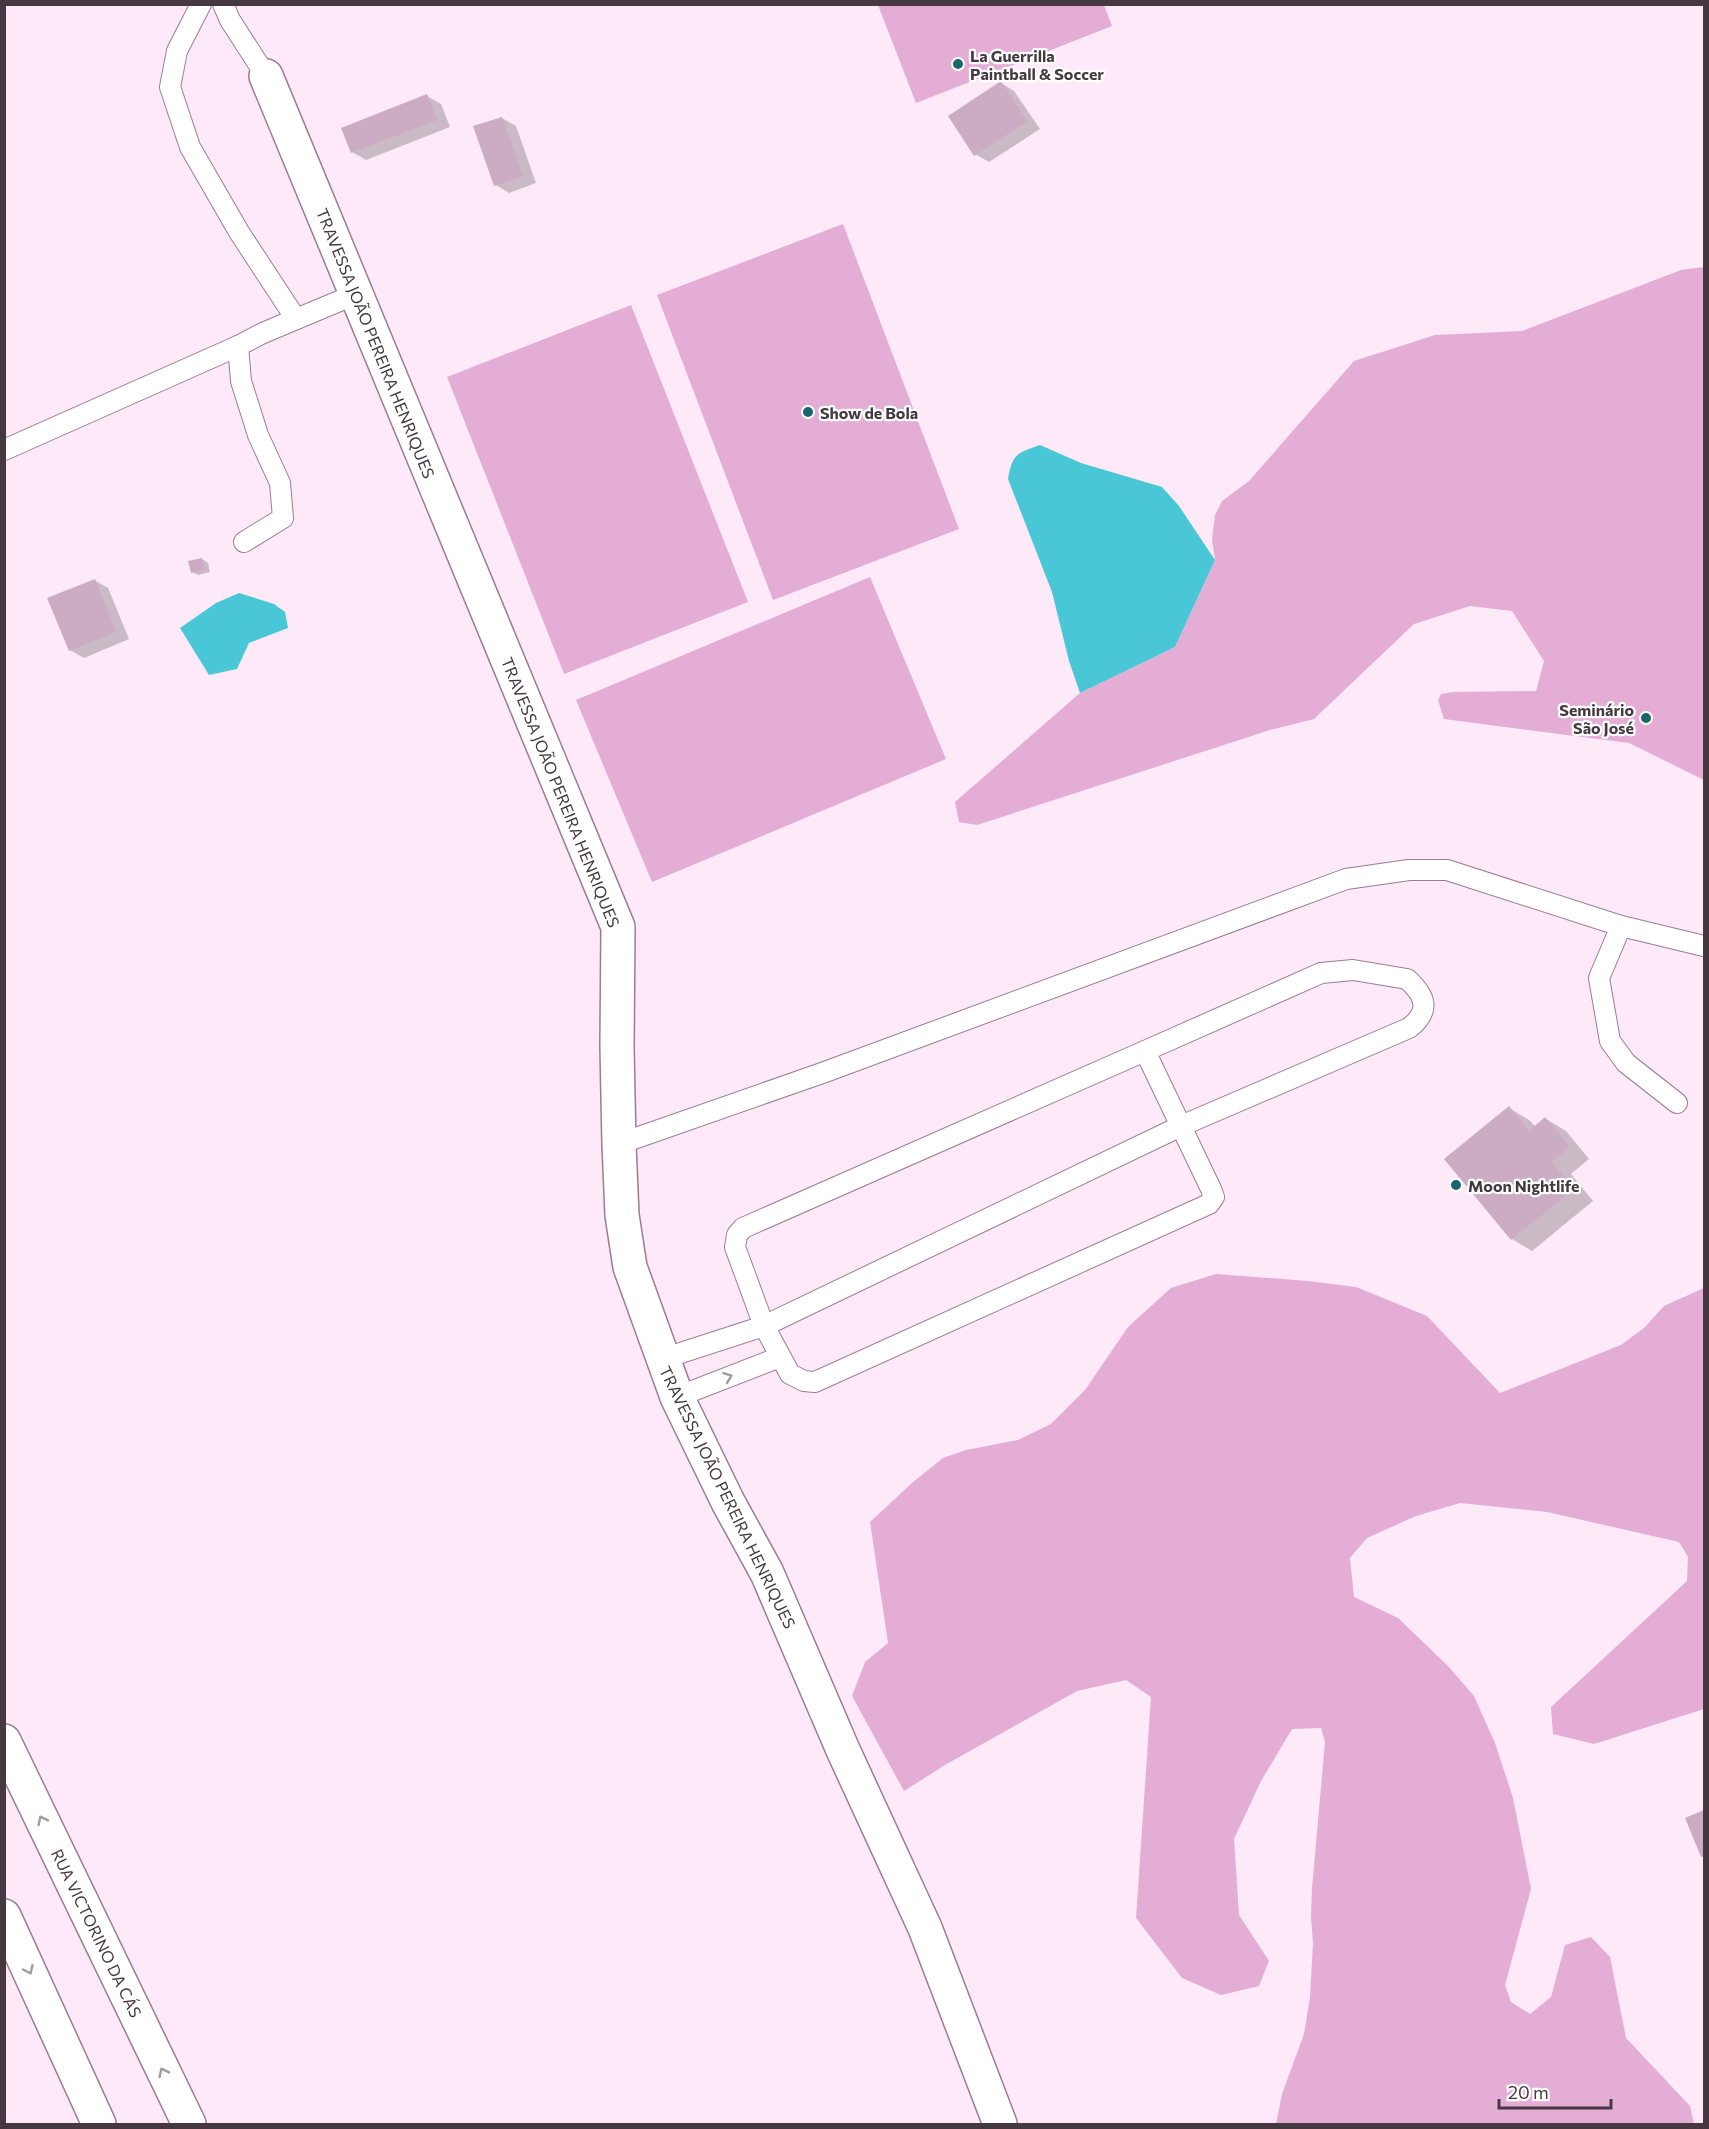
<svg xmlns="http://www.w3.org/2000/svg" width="1709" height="2129" viewBox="0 0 1709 2129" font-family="Commissioner,sans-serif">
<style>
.green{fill:#e4add6}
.water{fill:#49c7d7}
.shadow{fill:#0003}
.building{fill:#cbacc3}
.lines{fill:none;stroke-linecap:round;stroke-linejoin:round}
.service-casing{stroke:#9a7d92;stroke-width:22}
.minor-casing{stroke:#9a7d92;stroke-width:36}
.tertiary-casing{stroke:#9a7d92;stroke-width:36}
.service{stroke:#fff;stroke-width:20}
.minor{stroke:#fff;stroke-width:33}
.tertiary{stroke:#fff;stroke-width:33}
.oneway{stroke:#a29ca0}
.poi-dot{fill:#1a6670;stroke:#fff;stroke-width:2}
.labels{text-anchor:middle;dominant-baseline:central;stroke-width:4.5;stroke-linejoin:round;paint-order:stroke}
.poi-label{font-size:16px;font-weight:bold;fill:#453841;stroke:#fff;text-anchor:start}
.street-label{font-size:16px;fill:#453841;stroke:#fff}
</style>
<rect width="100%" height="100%" fill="#fde9f7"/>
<g class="green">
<path d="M 878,5 L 1104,5 L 1112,26 L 916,103 Z"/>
<path d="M 843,224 L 959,529 L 773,600 L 657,295 Z"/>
<path d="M 1704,267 L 1704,780 L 1629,743 L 1444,719 L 1438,700 L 1441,694 L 1452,692 L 1536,691 L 1544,661 L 1512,611 L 1470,606 L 1414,624 L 1314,719 L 1270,730 L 977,825 L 959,822 L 955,802 L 1080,693 L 1175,647 L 1215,560 L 1212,539 L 1215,515 L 1222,501 L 1249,481 L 1354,361 L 1435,335 L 1522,331 L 1681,270 Z"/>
<path d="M 631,305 L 748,602 L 564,674 L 447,377 Z"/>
<path d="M 870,577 L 946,759 L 652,882 L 576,700 Z"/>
<path d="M 1216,1274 L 1308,1281 L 1356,1287 L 1427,1316 L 1500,1393 L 1621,1345 L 1644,1328 L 1664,1306 L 1704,1288 L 1704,1709 L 1594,1744 L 1553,1734 L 1551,1707 L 1687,1581 L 1688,1557 L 1679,1542 L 1547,1512 L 1460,1503 L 1416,1516 L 1367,1538 L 1350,1558 L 1354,1597 L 1398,1618 L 1448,1666 L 1474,1696 L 1495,1743 L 1513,1798 L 1531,1889 L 1505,1985 L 1511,2002 L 1530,2014 L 1551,1997 L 1565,1945 L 1591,1937 L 1610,1957 L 1626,2038 L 1690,2106 L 1694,2124 L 1276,2124 L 1282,2094 L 1304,2034 L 1310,1997 L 1313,1943 L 1311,1917 L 1312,1888 L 1325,1742 L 1321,1728 L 1292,1729 L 1261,1781 L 1234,1839 L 1239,1915 L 1269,1961 L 1259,1986 L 1221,1995 L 1182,1978 L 1136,1918 L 1151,1697 L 1126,1680 L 1077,1691 L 945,1765 L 904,1791 L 852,1696 L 865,1662 L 888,1643 L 870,1522 L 913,1482 L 943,1458 L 966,1450 L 1018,1440 L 1051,1424 L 1085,1390 L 1128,1327 L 1171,1288 Z"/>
</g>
<g class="water">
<path d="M 1040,445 L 1081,463 L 1162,487 L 1179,506 L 1215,560 L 1175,647 L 1080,693 L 1069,661 L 1052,592 L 1008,479 C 1012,454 1017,453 1040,445 Z"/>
<path d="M 239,593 L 274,604 L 285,612 L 288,628 L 249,643 L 237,669 L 209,675 L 180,628 L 216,603 Z"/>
</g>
<g class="shadow">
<path d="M 1001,83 L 1014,91 L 1040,129 L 989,162 L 975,154 Z"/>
<path d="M 427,96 L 441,104 L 450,127 L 366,160 L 352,152 Z"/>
<path d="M 502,118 L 516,126 L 536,183 L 509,193 L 496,185 Z"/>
<path d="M 202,559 L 208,563 L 210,572 L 198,575 L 192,572 Z"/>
<path d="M 94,580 L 108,588 L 129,639 L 84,658 L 70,650 Z"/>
<path d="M 1509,1108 L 1529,1120 L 1536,1127 L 1546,1119 L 1566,1131 L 1589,1159 L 1571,1174 L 1593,1201 L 1532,1251 L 1512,1239 Z"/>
<path d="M 1704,1812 L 1704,1858 L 1702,1856 L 1687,1819 Z"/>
</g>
<g class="building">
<path d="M 1001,81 L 1027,121 L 974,156 L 948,116 Z"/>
<path d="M 427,94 L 437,120 L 351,153 L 341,128 Z"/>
<path d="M 502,117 L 523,176 L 494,186 L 473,126 Z"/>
<path d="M 202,558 L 205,569 L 191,573 L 188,561 Z"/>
<path d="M 95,579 L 116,632 L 69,651 L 47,598 Z"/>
<path d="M 1509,1106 L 1529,1131 L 1545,1117 L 1570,1147 L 1551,1162 L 1574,1189 L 1511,1240 L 1444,1159 Z"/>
<path d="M 1704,1810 L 1704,1856 L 1701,1857 L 1685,1818 Z"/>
</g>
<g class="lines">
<defs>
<g id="service">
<path d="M 201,4 L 177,51 L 170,87 L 190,147 L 239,232 L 296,319"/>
<path d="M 223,4 L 230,20 L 266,76"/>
<path d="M 4,450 L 238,346"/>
<path d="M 244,542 L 283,518 L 280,483 L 258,435 L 241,381 L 238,346 L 263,333 L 356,294"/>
<path d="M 1621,926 L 1599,978 L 1610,1041 L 1626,1063 L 1677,1103"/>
<path d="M 1145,1051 L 1211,1189 L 1214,1197 L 1209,1204 L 815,1382 L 804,1381 L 790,1374 L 764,1326 L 735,1247 L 737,1235 L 743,1228 Z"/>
<path d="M 619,1144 L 825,1072 L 1346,879 L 1409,870 L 1447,870 L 1621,926 L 1704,946"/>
<path d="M 662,1359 L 764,1326 L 1181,1126 L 1409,1028 C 1431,1011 1426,996 1407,979 L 1353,970 L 1321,973 L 1145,1051"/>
<path d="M 677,1397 L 780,1357"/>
</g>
<path id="minor" d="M 266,76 L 618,927 L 617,1047 L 619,1144 L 622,1215 L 630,1267 L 677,1397 L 728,1502 L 767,1573 L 843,1750 L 925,1928 L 1000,2124"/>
<g id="tertiary">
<path d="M 4,1741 L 189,2124"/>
<path d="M 4,1916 L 99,2124"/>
</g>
</defs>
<use href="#service" class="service-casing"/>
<use href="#minor" class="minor-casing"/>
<use href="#tertiary" class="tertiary-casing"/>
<use href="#service" class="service"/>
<use href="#minor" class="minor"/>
<use href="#tertiary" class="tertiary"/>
</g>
<defs><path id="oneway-chevron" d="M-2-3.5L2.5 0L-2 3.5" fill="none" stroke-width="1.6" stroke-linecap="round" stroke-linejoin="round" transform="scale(1.5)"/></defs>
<g class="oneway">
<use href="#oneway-chevron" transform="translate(728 1377) rotate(-21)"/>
<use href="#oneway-chevron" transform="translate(42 1820) rotate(-116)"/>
<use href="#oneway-chevron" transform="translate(29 1970) rotate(65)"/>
<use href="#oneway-chevron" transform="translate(163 2072) rotate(-116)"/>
</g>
<g class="poi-dot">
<circle cx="958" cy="64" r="6"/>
<circle cx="808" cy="412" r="6"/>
<circle cx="1646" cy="718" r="6"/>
<circle cx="1456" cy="1185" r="6"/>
</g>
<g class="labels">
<g class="poi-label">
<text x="970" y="55">La Guerrilla<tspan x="970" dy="18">Paintball &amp; Soccer</tspan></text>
<text x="820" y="412">Show de Bola</text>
<text x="1634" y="709" text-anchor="end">Seminário<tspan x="1634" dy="18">São José</tspan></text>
<text x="1468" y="1185">Moon Nightlife</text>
</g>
<g class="street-label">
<text transform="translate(376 343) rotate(68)">TRAVESSA JOÃO PEREIRA HENRIQUES</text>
<text transform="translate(561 792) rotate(68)">TRAVESSA JOÃO PEREIRA HENRIQUES</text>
<text transform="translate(728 1497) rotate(64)">TRAVESSA JOÃO PEREIRA HENRIQUES</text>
<text transform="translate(97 1933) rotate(64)">RUA VICTORINO DA CÁS</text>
</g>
</g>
<rect width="1709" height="2129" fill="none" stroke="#453841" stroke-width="12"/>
<path d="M1499 2099v9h112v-9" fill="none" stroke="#453841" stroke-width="3"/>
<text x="1508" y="2099" font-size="18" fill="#453841" stroke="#ffffff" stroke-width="4.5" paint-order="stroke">20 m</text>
</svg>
